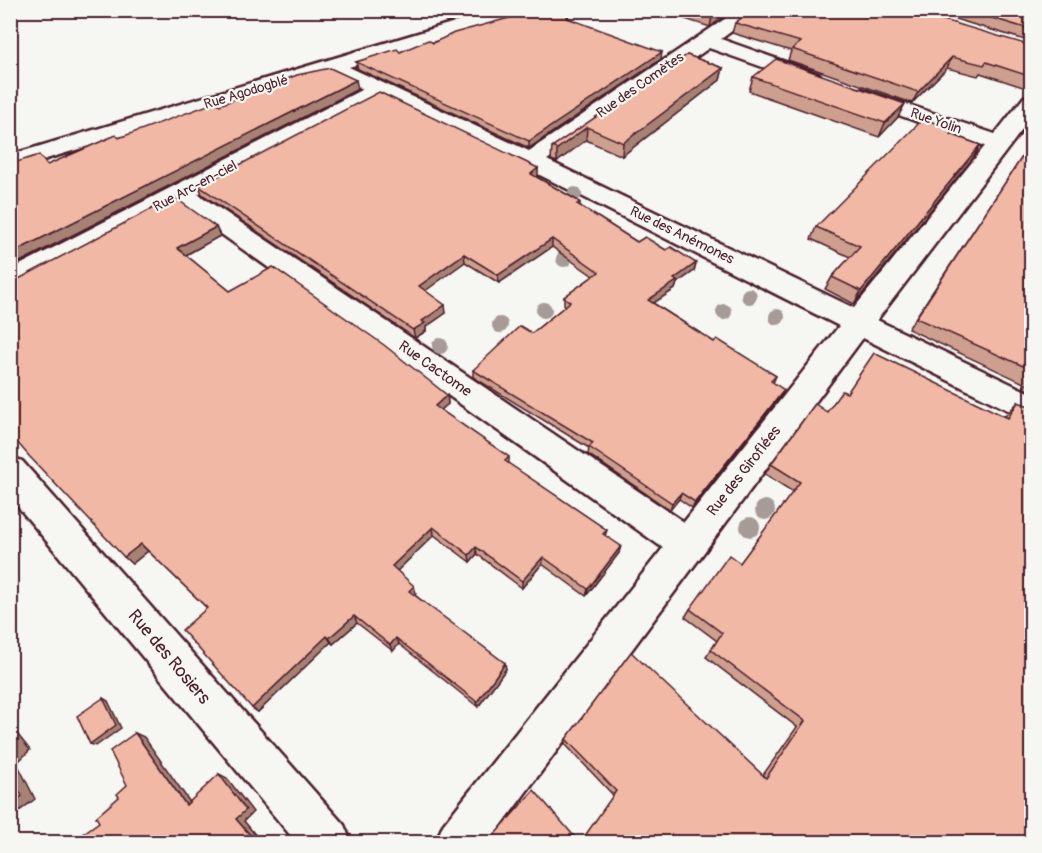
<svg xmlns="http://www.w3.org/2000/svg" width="1042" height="853" viewBox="0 0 1042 853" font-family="Pangolin,sans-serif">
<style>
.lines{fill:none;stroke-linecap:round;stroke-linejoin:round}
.minor-casing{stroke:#4a1f2b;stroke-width:5}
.minor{fill:#f6f6f2;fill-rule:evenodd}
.tree{fill:#a69b96}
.wall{fill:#ce9e8e;stroke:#4a1f2b;stroke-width:1.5}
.shaded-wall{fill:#a88174;stroke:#4a1f2b;stroke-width:1.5}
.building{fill:#f0b8a5;stroke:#4a1f2b;stroke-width:1.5}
.labels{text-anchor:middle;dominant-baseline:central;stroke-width:4.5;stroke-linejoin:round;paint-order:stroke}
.far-street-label{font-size:14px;fill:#4a1f2b;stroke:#f6f6f2}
.street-label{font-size:15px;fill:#4a1f2b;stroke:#f6f6f2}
.near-street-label{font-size:18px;fill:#4a1f2b;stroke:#f6f6f2}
</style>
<rect width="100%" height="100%" fill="#f6f6f2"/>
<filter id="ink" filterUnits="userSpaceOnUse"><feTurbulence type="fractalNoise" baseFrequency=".0167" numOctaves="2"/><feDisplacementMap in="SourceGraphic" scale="12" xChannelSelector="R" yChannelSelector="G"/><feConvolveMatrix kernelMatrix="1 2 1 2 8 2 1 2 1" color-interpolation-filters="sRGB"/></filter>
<g filter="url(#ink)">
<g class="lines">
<defs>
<g id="minor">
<path d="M 495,10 L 525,10 L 522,14 L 349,67 L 529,151 L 738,10 L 760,10 L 721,39 L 819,74 L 822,78 L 819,82 L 805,82 L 709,48 L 547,160 L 854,308 L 985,146 L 854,99 L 851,95 L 854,91 L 861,89 L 868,91 L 995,134 L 1024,97 L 1032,96 L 1032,117 L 877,320 L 1032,394 L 1032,422 L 863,338 L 489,842 L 436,842 L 443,825 L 663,548 L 179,204 L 20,289 L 10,291 L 10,270 L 363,89 L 329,73 L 10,170 L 10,155 ZM 380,97 L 522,166 L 839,326 L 684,522 L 198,194 Z"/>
<path d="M 927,10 L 948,10 L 933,24 L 921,24 L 918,20 Z"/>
<path d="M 10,456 L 22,461 L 344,825 L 351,842 L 296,842 L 10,497 Z"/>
</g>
</defs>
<use href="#minor" class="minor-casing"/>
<use href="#minor" class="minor"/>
</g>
<g class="tree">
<circle cx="575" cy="194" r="7"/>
<circle cx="564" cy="259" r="8"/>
<circle cx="749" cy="296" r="8"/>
<circle cx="544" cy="310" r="8"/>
<circle cx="724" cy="312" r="8"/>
<circle cx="777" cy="317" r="8"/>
<circle cx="500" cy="325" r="8"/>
<circle cx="440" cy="346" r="8"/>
<circle cx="765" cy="510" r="10"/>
<circle cx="750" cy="527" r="10"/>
</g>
<g class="wall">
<path d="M 529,10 L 570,10 L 568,18 L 661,59 L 529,148 L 358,69 L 356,62 L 400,52 L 433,43 L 509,18 Z"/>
<path d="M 657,10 L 733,10 L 710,27 Z"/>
<path d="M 925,10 L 1032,10 L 1032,42 Z"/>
<path d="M 735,23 L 1032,46 L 1032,90 L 980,73 L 978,76 L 947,68 L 912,103 L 788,60 L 791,51 L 732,33 Z"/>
<path d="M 687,55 L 723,68 L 720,80 L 622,156 L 586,140 L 557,162 L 551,160 L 552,147 Z"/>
<path d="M 753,77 L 898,117 L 879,137 L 749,91 Z"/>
<path d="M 954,129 L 951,134 L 980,145 L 973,158 L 854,304 L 825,289 L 832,277 L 850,257 L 811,239 L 816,227 Z"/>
<path d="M 1032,142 L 1032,392 L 1024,388 L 1026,384 L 908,329 Z"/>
<path d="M 538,168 L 537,177 L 580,202 L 580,206 L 637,242 L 666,250 L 696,263 L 694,271 L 677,283 L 675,289 L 653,303 L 714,342 L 776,376 L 773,383 L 780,397 L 692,508 L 679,499 L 670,510 L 588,454 L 589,448 L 473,377 L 473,370 L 532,333 L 565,306 L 564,304 L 564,297 L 593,276 L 552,247 L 499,283 L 465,262 L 425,290 L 446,313 L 426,327 L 426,331 L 415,338 L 202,194 L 199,186 Z"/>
<path d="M 216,227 L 220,236 L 186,255 L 230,291 L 447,395 L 448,404 L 441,410 L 509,457 L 509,464 L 607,530 L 605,536 L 619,553 L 586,596 L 542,564 L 522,588 L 477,554 L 470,562 L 434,535 L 397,571 L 416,593 L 415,595 L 506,669 L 478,707 L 399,644 L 393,651 L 357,623 L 333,644 L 331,642 L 258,712 L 252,708 L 207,608 L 148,551 L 132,564 L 13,437 L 12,437 L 10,282 Z"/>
<path d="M 847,393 L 1005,416 L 1018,402 L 1032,843 L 613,795 L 565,744 L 566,739 L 763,775 L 797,727 L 706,657 L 717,641 L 685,617 L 690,609 L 740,563 L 793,492 L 765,474 L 771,464 Z"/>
</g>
<g class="shaded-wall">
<path d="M 720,10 L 733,10 L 710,27 L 712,16 Z"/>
<path d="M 662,52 L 661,59 L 529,148 L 529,141 Z"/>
<path d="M 952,57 L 947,68 L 912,103 L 918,92 Z"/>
<path d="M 723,68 L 720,80 L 622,156 L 623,143 Z"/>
<path d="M 356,80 L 358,89 L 10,267 L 10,254 Z"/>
<path d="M 905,104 L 898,117 L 879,137 L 885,123 Z"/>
<path d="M 587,127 L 586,140 L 557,162 L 557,149 Z"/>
<path d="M 980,145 L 973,158 L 854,304 L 861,291 Z"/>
<path d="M 538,168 L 538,176 L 531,181 L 531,174 Z"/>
<path d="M 216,227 L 220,236 L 182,257 L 177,248 Z"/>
<path d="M 552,239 L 552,247 L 499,283 L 498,275 Z"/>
<path d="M 464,254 L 465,262 L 421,294 L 419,286 Z"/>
<path d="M 696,263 L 694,271 L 677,283 L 675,289 L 646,308 L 648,300 L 674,279 Z"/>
<path d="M 445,305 L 446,313 L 426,327 L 426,331 L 415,338 L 413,330 L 422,321 Z"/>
<path d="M 784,390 L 780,397 L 692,508 L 695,502 Z"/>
<path d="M 447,395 L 448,404 L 436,414 L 435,406 Z"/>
<path d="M 681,493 L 679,499 L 670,510 L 672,503 Z"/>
<path d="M 433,527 L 434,535 L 395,573 L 392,566 Z"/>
<path d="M 141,544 L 148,551 L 132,564 L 124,557 Z"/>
<path d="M 621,546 L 619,553 L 586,596 L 588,589 Z"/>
<path d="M 476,547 L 477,554 L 470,562 L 469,555 Z"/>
<path d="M 543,557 L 542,564 L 522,588 L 522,581 Z"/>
<path d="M 414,586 L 416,593 L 412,598 L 409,591 Z"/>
<path d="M 354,616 L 357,623 L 333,644 L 329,638 Z"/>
<path d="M 327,636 L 331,642 L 258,712 L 252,708 Z"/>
<path d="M 396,638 L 399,644 L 393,651 L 390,645 Z"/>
<path d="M 505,663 L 506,669 L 478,707 L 477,702 Z"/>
<path d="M 103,698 L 108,701 L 121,728 L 96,746 L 90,744 Z"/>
<path d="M 10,725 L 30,750 L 17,763 L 35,799 L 10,818 Z"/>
<path d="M 135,733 L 144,737 L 194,808 L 186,805 Z"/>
<path d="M 219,774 L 227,778 L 253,812 L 244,821 L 262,843 L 257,843 L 236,819 Z"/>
<path d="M 10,836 L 14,843 L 10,843 Z"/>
</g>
<g class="building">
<path d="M 529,10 L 569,10 L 567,18 L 662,52 L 529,141 L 356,62 L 397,49 L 400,52 L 428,40 L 433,43 L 454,33 L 509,18 Z"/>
<path d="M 694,10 L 720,10 L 712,16 Z"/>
<path d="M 751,10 L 910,10 L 1032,46 L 1032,77 L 986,62 L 984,65 L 952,57 L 918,92 L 792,49 L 801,42 L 735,23 Z"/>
<path d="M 966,10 L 1032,10 L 1032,30 Z"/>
<path d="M 687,55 L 723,68 L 623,143 L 587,127 L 557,149 L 552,147 Z"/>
<path d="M 776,59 L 905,104 L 885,123 L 753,77 Z"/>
<path d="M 330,68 L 356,80 L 10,254 L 10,164 L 39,155 L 47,165 L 116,135 L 119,138 L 216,102 L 220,105 L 297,75 Z"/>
<path d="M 379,92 L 538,168 L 531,174 L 580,202 L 577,204 L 637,242 L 645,237 L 666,250 L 671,247 L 696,263 L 674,279 L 677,281 L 648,300 L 714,342 L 717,339 L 776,376 L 771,381 L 784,390 L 695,502 L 681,493 L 672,503 L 589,447 L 593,443 L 473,370 L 520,326 L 532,333 L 570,302 L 564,297 L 599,272 L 552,239 L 498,275 L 464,254 L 419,286 L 445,305 L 422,321 L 425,323 L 413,330 L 199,186 Z"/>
<path d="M 923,119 L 954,129 L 950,134 L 980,145 L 861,291 L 832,277 L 860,246 L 816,227 Z"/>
<path d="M 1032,142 L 1032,370 L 916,318 Z"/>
<path d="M 174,197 L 216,227 L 177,248 L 230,291 L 273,267 L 384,345 L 447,395 L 435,406 L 509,457 L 505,461 L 607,530 L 603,534 L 621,546 L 588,589 L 543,557 L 522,581 L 476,547 L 469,555 L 433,527 L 392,566 L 414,586 L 409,591 L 505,663 L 477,702 L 396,638 L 390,645 L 354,616 L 329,638 L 327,636 L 252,708 L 182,630 L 207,608 L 141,544 L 124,557 L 29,456 L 10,434 L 10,282 L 13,282 Z"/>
<path d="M 874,353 L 1008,418 L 1018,402 L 1032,407 L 1032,843 L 580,843 L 616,791 L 566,739 L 631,652 L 766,778 L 805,721 L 711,650 L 722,633 L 690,609 L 729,555 L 740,563 L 800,482 L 771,464 L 815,404 L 827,412 L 842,391 L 847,393 Z"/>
<path d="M 103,698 L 116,725 L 90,744 L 77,716 Z"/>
<path d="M 135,733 L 186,805 L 219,774 L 246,810 L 236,819 L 257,843 L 70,843 L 99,822 L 96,817 L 119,797 L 117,794 L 127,785 L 110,751 Z"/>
<path d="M 10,737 L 18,746 L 10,753 Z"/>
<path d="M 10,773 L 22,796 L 10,805 Z"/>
<path d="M 534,790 L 580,843 L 487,843 Z"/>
</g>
</g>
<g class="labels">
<g class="far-street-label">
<text transform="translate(640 85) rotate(-35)">Rue des Comètes</text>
<text transform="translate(246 92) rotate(-17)">Rue Agodogblé</text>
<text transform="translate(936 121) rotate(19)">Rue Yolin</text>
<text transform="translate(195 186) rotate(-28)">Rue Arc-en-ciel</text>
<text transform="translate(682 235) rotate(26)">Rue des Anémones</text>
</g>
<g class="street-label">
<text transform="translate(435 369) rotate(35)">Rue Cactome</text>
<text transform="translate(744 471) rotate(-52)">Rue des Giroflées</text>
</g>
<g class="near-street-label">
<text transform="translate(169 657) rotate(50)">Rue des Rosiers</text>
</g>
</g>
<rect width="1042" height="853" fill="none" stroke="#f6f6f2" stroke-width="36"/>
<rect x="18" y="18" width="1006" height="817" fill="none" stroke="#4a1f2b" stroke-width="2" filter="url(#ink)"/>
</svg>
